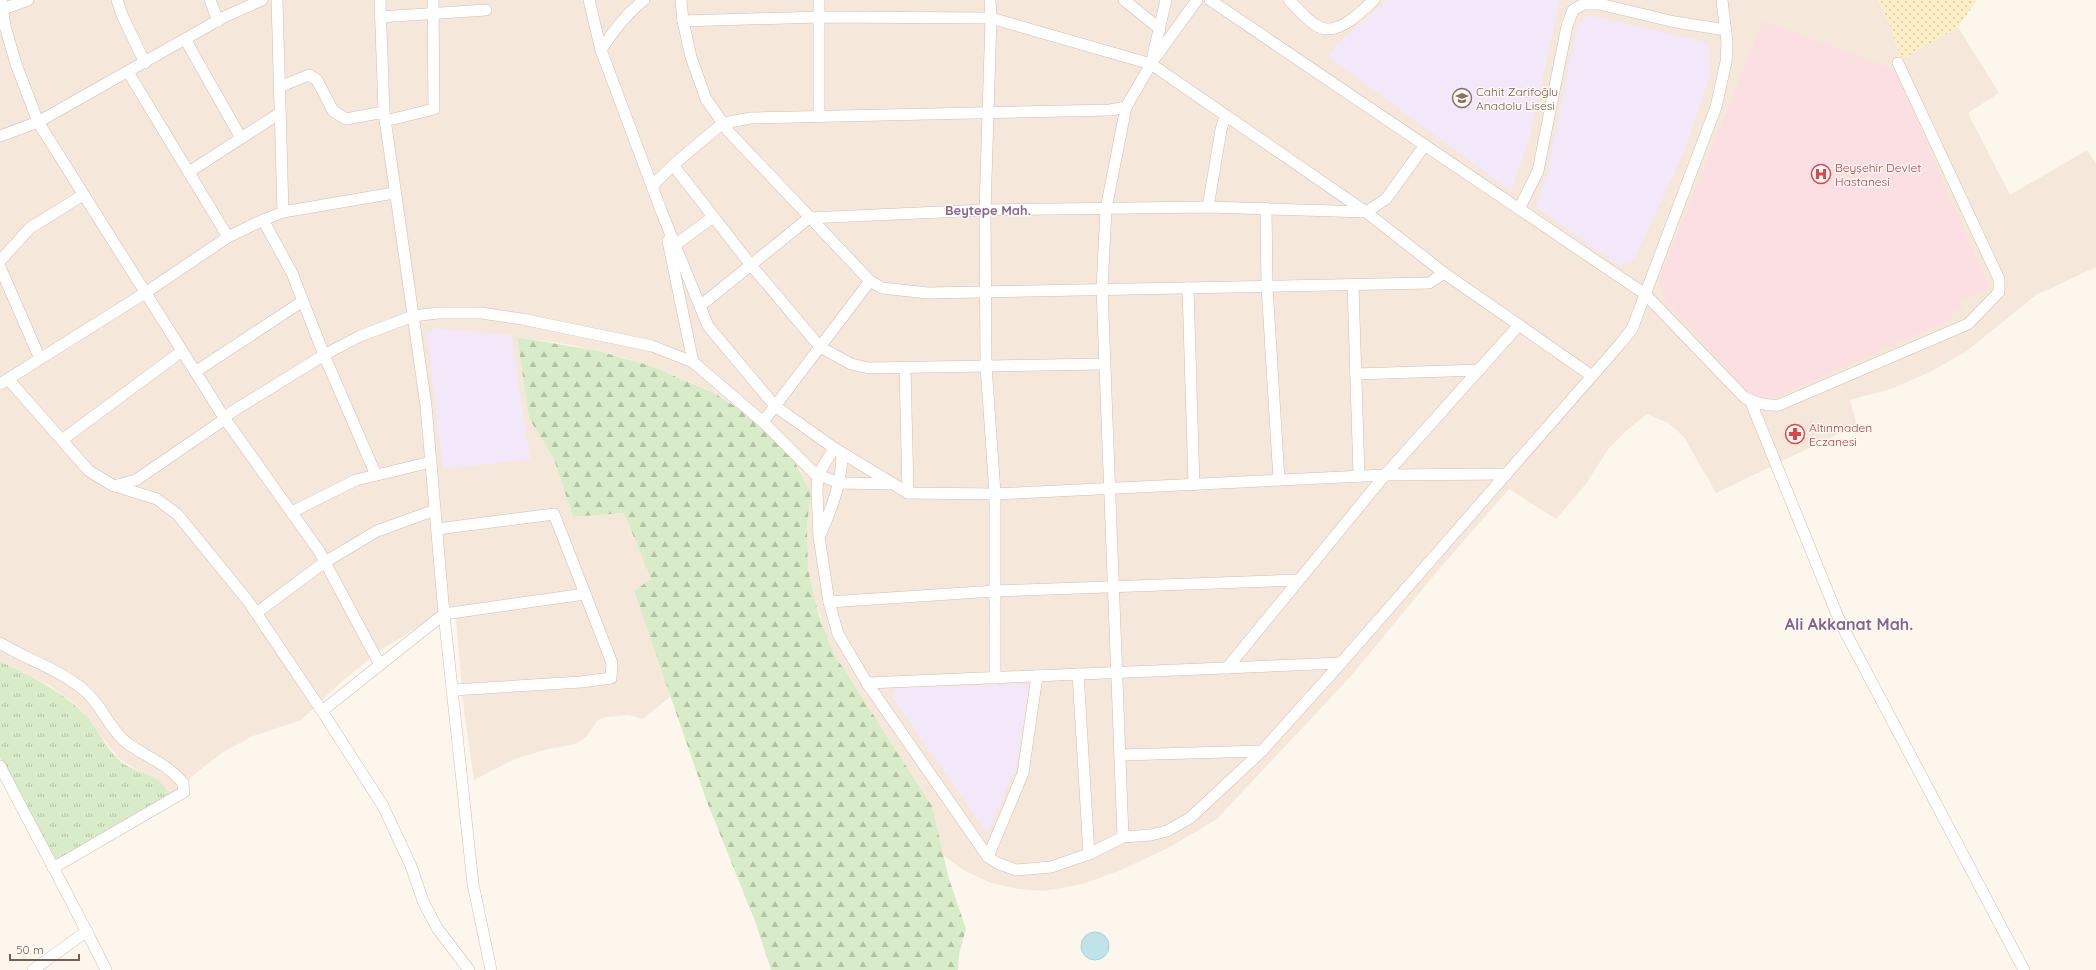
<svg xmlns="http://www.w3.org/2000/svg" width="2096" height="970" viewBox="0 0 2096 970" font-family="Quicksand,sans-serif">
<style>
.residential{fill:#f5e8da}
.education{fill:#f3e8fa}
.medical{fill:#fbdfe3}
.grass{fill:url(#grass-tufts)}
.forest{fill:url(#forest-firs)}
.sand{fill:url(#sand-dots)}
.water{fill:#bfe3e8;stroke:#a5d3da}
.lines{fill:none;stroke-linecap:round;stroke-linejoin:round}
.minor-casing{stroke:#d1beb0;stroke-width:12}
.minor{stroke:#fff;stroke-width:11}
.labels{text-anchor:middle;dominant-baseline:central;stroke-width:3;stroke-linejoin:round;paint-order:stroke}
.education-label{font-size:12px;fill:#785e54;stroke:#fffaf3;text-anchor:start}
.health-label{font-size:12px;fill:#be3a42;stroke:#fffaf3;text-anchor:start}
.neighbourhood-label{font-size:13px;font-weight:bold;fill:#846695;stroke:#fffaf3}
.district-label{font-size:16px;font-weight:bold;fill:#846695;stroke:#fffaf3}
</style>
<defs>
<pattern id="grass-tufts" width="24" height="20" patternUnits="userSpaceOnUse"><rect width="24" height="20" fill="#d8ecc9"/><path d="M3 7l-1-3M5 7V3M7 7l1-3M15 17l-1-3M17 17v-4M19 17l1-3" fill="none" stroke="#b4c2a5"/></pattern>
<pattern id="forest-firs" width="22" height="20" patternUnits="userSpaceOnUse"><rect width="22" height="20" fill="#d8ecc9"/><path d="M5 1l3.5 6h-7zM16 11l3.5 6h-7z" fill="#b4c2a5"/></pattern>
<pattern id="sand-dots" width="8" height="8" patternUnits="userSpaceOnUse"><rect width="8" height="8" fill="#fcefc7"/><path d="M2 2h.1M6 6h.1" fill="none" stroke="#d1c5a4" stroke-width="1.8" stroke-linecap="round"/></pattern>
</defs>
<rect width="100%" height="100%" fill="#fdf6ec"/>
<path class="residential" d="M 0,0 L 1878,0 L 1891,28 L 1901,60 L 1958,27 L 1999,93 L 1968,113 L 2010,195 L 2087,150 L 2096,164 L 2096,267 L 2036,295 L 1967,351 L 1930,372 L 1891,389 L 1850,400 L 1857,425 L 1716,493 L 1684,437 L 1668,423 L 1647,414 L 1627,430 L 1609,448 L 1586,484 L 1556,519 L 1509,489 L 1440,568 L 1351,676 L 1217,819 L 1170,847 L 1121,870 L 1083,884 L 1044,891 L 1018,889 L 991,883 L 965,871 L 942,855 L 932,806 L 834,654 L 826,635 L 814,596 L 808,569 L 807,525 L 811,492 L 800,470 L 739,408 L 714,393 L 676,376 L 625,358 L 571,345 L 517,337 L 529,418 L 554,459 L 573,517 L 624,513 L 651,579 L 634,591 L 671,696 L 643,719 L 628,715 L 605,717 L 598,720 L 587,736 L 576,744 L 544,750 L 515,759 L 474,780 L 464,711 L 455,608 L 418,627 L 382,649 L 340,683 L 301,720 L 253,736 L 223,752 L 196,773 L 172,797 L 137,770 L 119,759 L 80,709 L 71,701 L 50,686 L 0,661 Z"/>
<g class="education">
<path d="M 1387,0 L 1560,0 L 1529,139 L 1511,191 L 1329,57 L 1335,46 Z"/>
<path d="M 1588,15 L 1709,43 L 1710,75 L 1684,151 L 1636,256 L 1631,262 L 1619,266 L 1536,207 L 1547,173 L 1577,26 Z"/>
<path d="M 433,328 L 511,335 L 530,459 L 443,469 L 427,334 Z"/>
<path d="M 1029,684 L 1016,766 L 987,833 L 893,698 L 896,688 Z"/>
</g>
<path class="medical" d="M 1763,21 L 1894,69 L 1990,289 L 1959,301 L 1963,309 L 1953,311 L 1951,319 L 1770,400 L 1749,394 L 1665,300 L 1659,279 Z"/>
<path class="grass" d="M 0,661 C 31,677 62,690 86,716 C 98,729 106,748 119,760 C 139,777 156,769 172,797 L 57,864 L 0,758 Z"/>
<path class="forest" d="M 517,337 L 598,351 L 651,366 L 714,393 L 752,417 L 793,459 L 811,492 L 807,525 L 808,569 L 819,616 L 834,654 L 932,806 L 949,879 L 966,929 L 959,955 L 958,970 L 771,970 L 755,921 L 707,802 L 634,591 L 651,579 L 624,513 L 573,517 L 554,459 L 529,418 Z"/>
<path class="sand" d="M 1878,0 L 1977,0 L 1958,27 L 1901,60 L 1891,28 Z"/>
<circle class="water" cx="1095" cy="946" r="14"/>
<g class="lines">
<defs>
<g id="minor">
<path d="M 1,0 L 5,26 L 16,64 L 38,122 L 225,419 L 319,551 L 380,665"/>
<path d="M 117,0 L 122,15 L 145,63"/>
<path d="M 210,0 L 218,21"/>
<path d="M 277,0 L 283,212"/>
<path d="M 380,0 L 384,112 L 426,406 L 444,614 L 473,884 L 491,970"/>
<path d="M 589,0 L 601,50"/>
<path d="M 644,0 C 626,14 613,31 601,50 L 662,213 L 708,326 L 775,406 L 834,448 L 908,493 L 995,494 L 1385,475 L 1507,474"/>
<path d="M 681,0 L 683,21 L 691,57 L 706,99 L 729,132 L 870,281 L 882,288 L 928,293 L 1429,283 L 1444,273"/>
<path d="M 990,0 L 991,18 L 985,210 L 986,366 L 995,494 L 995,678"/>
<path d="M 1124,0 L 1160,29"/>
<path d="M 1210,0 L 1645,294 L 1744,397 C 1756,403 1765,406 1779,405 L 1968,324 L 1999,292 L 1999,279 L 1898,63"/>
<path d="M 1289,0 C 1298,9 1307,21 1319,27 C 1338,36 1361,12 1374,0"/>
<path d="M 3,9 L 28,0"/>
<path d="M 380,17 L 486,10"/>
<path d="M 683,21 L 819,17 L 991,18 L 1151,64 L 1366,212 L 1444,273 L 1592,376"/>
<path d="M 185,39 L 241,138"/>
<path d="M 1155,58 L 1197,0"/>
<path d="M 128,72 L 228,237"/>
<path d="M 279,87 L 309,75 L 317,80 L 333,111 L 346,119 L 384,112"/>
<path d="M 819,116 L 819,0"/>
<path d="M 385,121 L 434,109 L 433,0"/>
<path d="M 0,136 L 38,122 L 224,17 L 262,0"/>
<path d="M 673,165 L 751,265 L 820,347 L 851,364 L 869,368 L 1103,364"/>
<path d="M 189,172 L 280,113"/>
<path d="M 652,186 L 673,165 L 723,123 L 751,118 L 1110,110 L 1126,107"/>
<path d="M 1208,207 L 1221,130 L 1225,116"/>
<path d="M 1266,208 L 1267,286 L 1279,480"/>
<path d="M 1519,209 L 1538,171 L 1567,26 L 1573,10 L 1584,4 L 1599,4 L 1675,22 L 1726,30"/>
<path d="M 263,220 L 292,273 L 324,355 L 376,475"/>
<path d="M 668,241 L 693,362"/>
<path d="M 675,245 L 713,217"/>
<path d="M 0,261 L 30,228 L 83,195"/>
<path d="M 0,267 L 40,359"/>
<path d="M 1353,285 L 1359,476"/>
<path d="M 1188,288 L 1194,485"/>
<path d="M 700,306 L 809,218 L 985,210 L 1208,207 L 1366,212 L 1386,199 L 1425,145"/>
<path d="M 905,367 L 908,493"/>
<path d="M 195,372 L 303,301"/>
<path d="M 1356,374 L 1480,370"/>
<path d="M 8,379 L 89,471 L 114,486 L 136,480 L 225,419 L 230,413 L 324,355 L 360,336 L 413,316 L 438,313 L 481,313 L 522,319 L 652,346 L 693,362 L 763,422 L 814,473 L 839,483 L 894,484"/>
<path d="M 0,384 L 145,293 L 228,237 L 263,220 L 283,212 L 394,193"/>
<path d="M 1750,400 L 1840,622 L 2024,970"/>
<path d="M 763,422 L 870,281"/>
<path d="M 62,440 L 182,351"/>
<path d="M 834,448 L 818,475 L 817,491 L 819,537 L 829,602 L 838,634 L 867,683 L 988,857 L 997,863 L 1016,870 L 1051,867 L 1089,854 L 1123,837 L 1151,835 L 1167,831 L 1190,818 L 1262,751 L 1341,663 L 1620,344 L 1632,329 L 1716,107 L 1726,62 L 1727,42 L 1722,0"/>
<path d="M 115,486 L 157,499 L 178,515 L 248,601 L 322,711 L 383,806 L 411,866 L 423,901 L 437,928 L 469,970"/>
<path d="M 292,512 L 356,480 L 431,462"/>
<path d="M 437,529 L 554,514 L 612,663 L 611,678 L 581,682 L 453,690"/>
<path d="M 820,535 C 832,508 842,482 842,453"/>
<path d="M 829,602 L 995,591 L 1298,580"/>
<path d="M 256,613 L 325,562 L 377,531 L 435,510"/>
<path d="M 0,643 C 28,660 59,669 85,691 C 102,705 109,729 127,743 C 146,757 168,764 183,783 L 184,792 L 53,868"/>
<path d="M 1227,668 L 1385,475 L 1519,325"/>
<path d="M 1078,674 L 1089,854"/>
<path d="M 867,683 L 1341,663"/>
<path d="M 322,711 L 444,614 L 585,594"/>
<path d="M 1121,755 L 1262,751"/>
<path d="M 0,766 C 35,834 72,901 106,970"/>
<path d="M 1123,837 L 1102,289 L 1106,209 L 1126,107 L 1151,64 L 1166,0"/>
<path d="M 988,857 L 1023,773 L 1037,676"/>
<path d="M 33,970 L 87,931"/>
</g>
</defs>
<use href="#minor" class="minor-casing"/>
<use href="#minor" class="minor"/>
</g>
<defs>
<symbol id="school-ring" viewBox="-11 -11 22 22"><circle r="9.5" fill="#fffaf3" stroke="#8d6e63" stroke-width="1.5"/><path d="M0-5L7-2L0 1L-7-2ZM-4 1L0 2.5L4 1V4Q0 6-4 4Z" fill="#8d6e63"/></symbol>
<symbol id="hospital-ring" viewBox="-11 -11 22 22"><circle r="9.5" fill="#fffaf3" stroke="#e0444e" stroke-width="1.5"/><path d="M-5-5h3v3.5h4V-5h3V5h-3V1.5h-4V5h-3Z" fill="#e0444e"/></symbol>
<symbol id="pharmacy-ring" viewBox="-11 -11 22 22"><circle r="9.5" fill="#fffaf3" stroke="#e0444e" stroke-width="1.5"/><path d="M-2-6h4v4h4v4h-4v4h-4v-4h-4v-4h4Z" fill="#e0444e"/></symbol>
</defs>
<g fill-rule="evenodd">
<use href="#school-ring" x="1451" y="87" width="22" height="22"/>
<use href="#hospital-ring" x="1810" y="163" width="22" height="22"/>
<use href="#pharmacy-ring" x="1784" y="423" width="22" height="22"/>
</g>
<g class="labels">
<g class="education-label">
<text x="1476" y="91">Cahit Zarifoğlu<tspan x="1476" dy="14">Anadolu Lisesi</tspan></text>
</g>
<g class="health-label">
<text x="1835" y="167">Beyşehir Devlet<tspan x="1835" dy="14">Hastanesi</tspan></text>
<text x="1809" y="427">Altınmaden<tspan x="1809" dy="14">Eczanesi</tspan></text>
</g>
<g class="neighbourhood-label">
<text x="988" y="210">Beytepe Mah.</text>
</g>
<g class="district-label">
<text x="1849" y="624">Ali Akkanat Mah.</text>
</g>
</g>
<path d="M10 954v6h69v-6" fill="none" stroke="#7a5c4d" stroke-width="2"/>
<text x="16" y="954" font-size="12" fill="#7a5c4d" stroke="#fffaf3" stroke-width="3" paint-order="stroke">50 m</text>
</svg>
